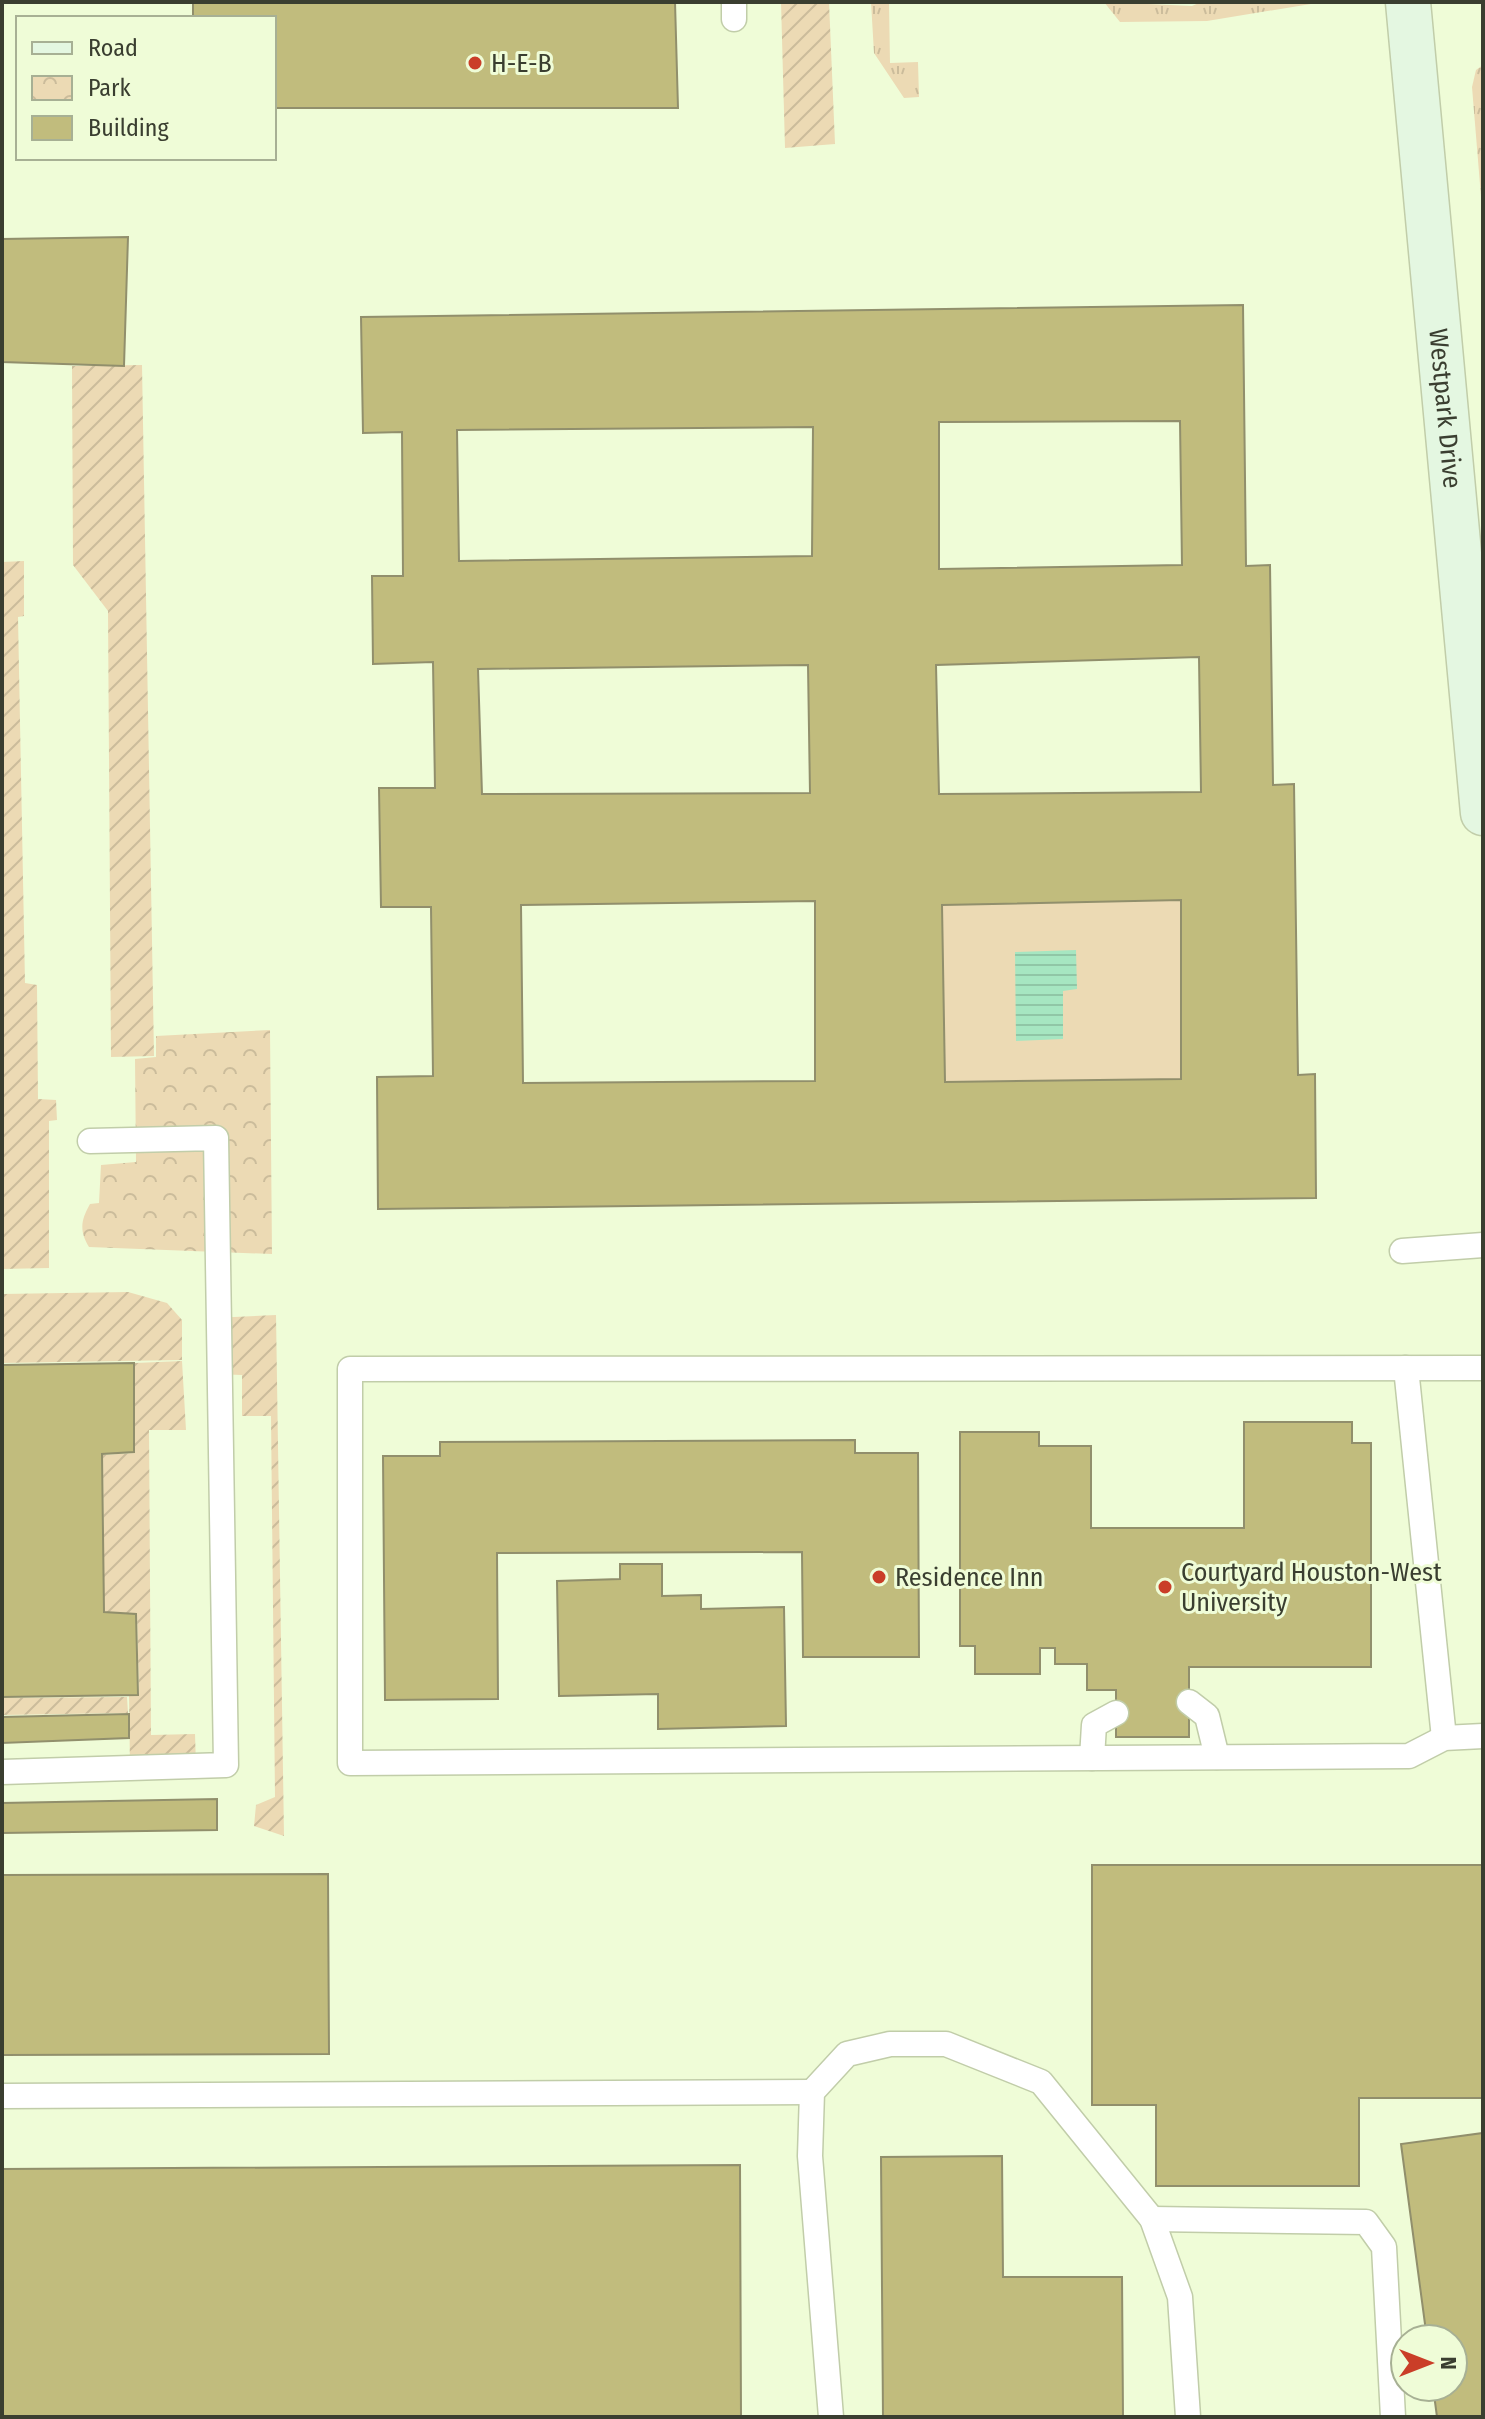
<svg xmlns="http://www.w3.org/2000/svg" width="1485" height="2419" viewBox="0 0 1485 2419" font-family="'Fira Sans Condensed',sans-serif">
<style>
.grass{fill:url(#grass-tufts)}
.park{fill:url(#park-crowns)}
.garden{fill:url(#garden-furrows)}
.pitch{fill:#ecdab4}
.water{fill:url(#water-rules)}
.building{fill:#c1bc7d;stroke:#918f6c;stroke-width:2;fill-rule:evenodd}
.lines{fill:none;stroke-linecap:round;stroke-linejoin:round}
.lane-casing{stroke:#c1cda9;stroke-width:27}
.secondary-casing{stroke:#c1cda9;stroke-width:47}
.lane{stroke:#fff;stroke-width:24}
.secondary{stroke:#e4f7e1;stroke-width:44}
.poi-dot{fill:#ca3e28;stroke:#effcd7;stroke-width:3}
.labels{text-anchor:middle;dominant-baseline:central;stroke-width:6;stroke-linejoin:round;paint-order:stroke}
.poi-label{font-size:26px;fill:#3a3e30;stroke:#effcd7;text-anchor:start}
.street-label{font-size:26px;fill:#3a3e30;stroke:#effcd7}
</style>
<defs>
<pattern id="grass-tufts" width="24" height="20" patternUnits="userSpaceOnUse" patternTransform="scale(2)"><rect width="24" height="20" fill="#ecdab4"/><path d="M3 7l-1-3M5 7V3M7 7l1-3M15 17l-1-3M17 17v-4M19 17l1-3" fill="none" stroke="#cbbc9b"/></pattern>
<pattern id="park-crowns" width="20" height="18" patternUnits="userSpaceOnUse" patternTransform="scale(2)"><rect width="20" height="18" fill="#ecdab4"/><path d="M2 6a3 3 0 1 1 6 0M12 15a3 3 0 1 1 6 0" fill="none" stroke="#cbbc9b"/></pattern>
<pattern id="garden-furrows" width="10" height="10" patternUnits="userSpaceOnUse" patternTransform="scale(2)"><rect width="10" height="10" fill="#ecdab4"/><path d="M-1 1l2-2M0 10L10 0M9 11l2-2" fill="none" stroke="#cbbc9b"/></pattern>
<pattern id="water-rules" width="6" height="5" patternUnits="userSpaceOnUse" patternTransform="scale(2)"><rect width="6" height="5" fill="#a6e6c1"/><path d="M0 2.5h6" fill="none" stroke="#90c6a6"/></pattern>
</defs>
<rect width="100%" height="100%" fill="#effcd7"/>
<g class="grass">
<path d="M 871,2 L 889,2 L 890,63 L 918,62 L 919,97 L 904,98 L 874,53 Z"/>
<path d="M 1104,2 L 1192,6 L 1201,2 L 1323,2 L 1207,21 L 1120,22 Z"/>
<path d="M 1483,65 L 1483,221 L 1472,87 L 1476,70 Z"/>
</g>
<path class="park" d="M 270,1030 L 272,1254 L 89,1247 C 79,1231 81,1220 90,1204 L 99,1203 L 101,1165 L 136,1162 L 135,1059 L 156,1057 L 156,1036 Z"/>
<g class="garden">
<path d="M 781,2 L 829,2 L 835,144 L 785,148 Z"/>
<path d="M 142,365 L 154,1056 L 111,1057 L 108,611 L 73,565 L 72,366 Z"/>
<path d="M 24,561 L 24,616 L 18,617 L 25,983 L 37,985 L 38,1099 L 56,1100 L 57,1120 L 49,1121 L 49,1268 L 2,1269 L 2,562 Z"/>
<path d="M 128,1292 L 167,1303 L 182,1320 L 182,1360 L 2,1363 L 2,1294 Z"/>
<path d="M 276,1315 L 284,1836 L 254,1826 L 256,1805 L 275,1797 L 271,1416 L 242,1416 L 242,1375 L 214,1374 L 212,1318 Z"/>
<path d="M 182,1361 L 186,1430 L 149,1430 L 151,1735 L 195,1734 L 196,1766 L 130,1768 L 129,1696 L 139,1695 L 137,1615 L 104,1612 L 103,1455 L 134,1453 L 135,1363 Z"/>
<path d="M 127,1697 L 128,1713 L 2,1715 L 2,1698 Z"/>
</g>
<path class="pitch" d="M 1181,900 L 1181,1079 L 945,1082 L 942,905 Z"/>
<path class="water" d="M 1076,950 L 1077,989 L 1063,991 L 1063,1039 L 1016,1041 L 1015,952 Z"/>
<g class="building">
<path d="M 193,2 L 675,2 L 678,108 L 274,108 L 274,18 L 193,18 Z"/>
<path d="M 128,237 L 124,366 L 2,362 L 2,239 Z"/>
<path d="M 1243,305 L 1246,566 L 1270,565 L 1273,785 L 1294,784 L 1298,1075 L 1315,1074 L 1316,1198 L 378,1209 L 377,1077 L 433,1076 L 431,907 L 381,907 L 379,788 L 435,788 L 433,662 L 373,664 L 372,576 L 403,576 L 402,432 L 363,433 L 361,317 ZM 1180,421 L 1182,565 L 939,569 L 939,422 ZM 813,427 L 812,556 L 459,561 L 457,430 ZM 1199,657 L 1201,792 L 939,794 L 936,665 ZM 808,665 L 810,793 L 482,794 L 478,669 ZM 1181,900 L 1181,1079 L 945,1082 L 942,905 ZM 815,901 L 815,1081 L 523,1083 L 521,905 Z"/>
<path d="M 134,1363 L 134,1452 L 102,1454 L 104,1612 L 136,1614 L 138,1695 L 2,1697 L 2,1365 Z"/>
<path d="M 1244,1422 L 1352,1422 L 1352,1443 L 1371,1443 L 1371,1667 L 1189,1667 L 1189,1737 L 1116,1737 L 1116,1690 L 1087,1690 L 1087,1664 L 1055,1664 L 1055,1648 L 1040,1648 L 1040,1674 L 975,1674 L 975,1646 L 960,1646 L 960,1432 L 1039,1432 L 1039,1446 L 1091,1446 L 1091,1528 L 1244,1528 Z"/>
<path d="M 855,1440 L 855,1453 L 918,1453 L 919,1657 L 803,1657 L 802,1552 L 497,1553 L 498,1699 L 385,1700 L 383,1456 L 440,1456 L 440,1442 Z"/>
<path d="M 620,1564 L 662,1564 L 662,1596 L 701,1595 L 701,1609 L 784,1607 L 786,1726 L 658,1729 L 658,1694 L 559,1696 L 557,1581 L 620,1579 Z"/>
<path d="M 129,1714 L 129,1738 L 2,1743 L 2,1717 Z"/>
<path d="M 217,1799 L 217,1830 L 2,1833 L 2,1803 Z"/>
<path d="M 1092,1865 L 1483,1865 L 1483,2098 L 1359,2098 L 1359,2186 L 1156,2186 L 1156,2105 L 1092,2105 Z"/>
<path d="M 328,1874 L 329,2054 L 2,2055 L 2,1875 Z"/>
<path d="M 1483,2133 L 1483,2417 L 1437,2417 L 1433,2387 L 1453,2387 L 1453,2339 L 1427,2339 L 1401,2144 Z"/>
<path d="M 1002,2156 L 1003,2277 L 1122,2277 L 1123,2417 L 883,2417 L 881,2157 Z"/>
<path d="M 740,2165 L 741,2417 L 2,2417 L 2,2169 Z"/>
</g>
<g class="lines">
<defs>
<g id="lane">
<path d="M 734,2 L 734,19"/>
<path d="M 1402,1251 L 1483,1245"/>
<path d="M 1406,1368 L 1444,1738"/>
<path d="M 1483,1368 L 350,1369 L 350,1763 L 1409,1756 L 1444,1738 L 1483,1736"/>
<path d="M 1189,1702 L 1207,1716 L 1217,1757"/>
<path d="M 1092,1758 L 1094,1725 L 1116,1713"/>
<path d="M 2,1772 L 226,1765 L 216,1138 L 90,1141"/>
<path d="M 2,2096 L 812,2092"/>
<path d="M 1152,2219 L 1366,2222 L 1384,2247 L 1393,2417"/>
<path d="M 831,2417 L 810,2156 L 812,2092 L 847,2054 L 890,2044 L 946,2044 L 1041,2082 L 1152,2219 L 1180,2297 L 1188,2417"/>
</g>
<g id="secondary">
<path id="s1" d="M 1408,2 L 1483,813"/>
</g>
</defs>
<use href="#lane" class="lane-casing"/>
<use href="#secondary" class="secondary-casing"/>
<use href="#lane" class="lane"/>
<use href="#secondary" class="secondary"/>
</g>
<g class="poi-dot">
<circle cx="475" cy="63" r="8"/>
<circle cx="879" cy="1577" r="8"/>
<circle cx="1165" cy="1587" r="8"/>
</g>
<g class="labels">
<g class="poi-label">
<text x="491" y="63">H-E-B</text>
<text x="1181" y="1572">Courtyard Houston-West<tspan x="1181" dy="30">University</tspan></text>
<text x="895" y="1577">Residence Inn</text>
</g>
<g class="street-label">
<text stroke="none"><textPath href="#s1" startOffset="408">Westpark Drive</textPath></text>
</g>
</g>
<rect width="1485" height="2419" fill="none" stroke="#3a3e30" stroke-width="8"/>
<rect x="16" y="16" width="260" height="144" fill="#effcd7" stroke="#a7b094" stroke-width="2"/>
<rect x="32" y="42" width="40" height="12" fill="#e4f7e1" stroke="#a7b094" stroke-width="2"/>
<text x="88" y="56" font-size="24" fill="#3a3e30">Road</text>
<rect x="32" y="76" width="40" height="24" fill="url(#park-crowns)" stroke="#a7b094" stroke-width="2"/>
<text x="88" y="96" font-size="24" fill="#3a3e30">Park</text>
<rect x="32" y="116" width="40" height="24" fill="#c1bc7d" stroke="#a7b094" stroke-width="2"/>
<text x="88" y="136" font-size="24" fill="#3a3e30">Building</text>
<g transform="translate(1429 2363) rotate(90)"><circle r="38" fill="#effcd7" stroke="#a7b094" stroke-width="2"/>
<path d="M0-6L14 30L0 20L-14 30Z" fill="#ca3e28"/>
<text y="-12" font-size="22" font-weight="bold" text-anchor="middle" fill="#3a3e30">N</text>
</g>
</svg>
